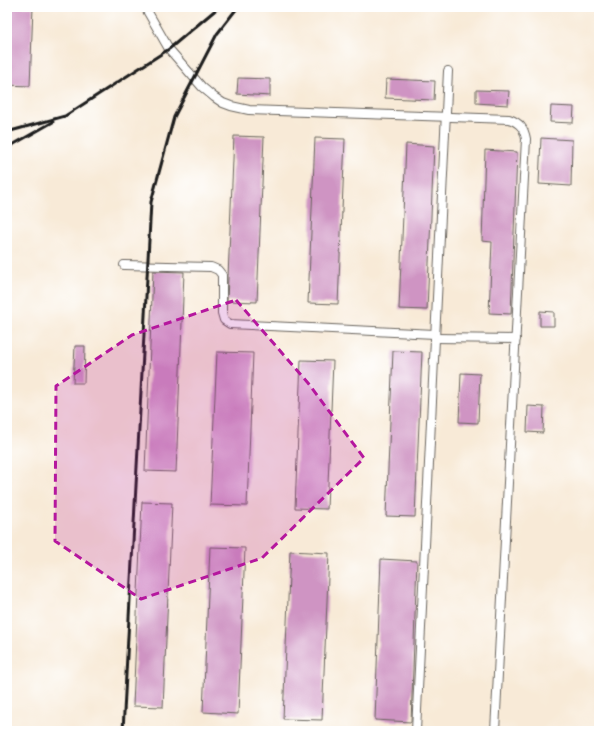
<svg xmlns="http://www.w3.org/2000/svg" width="606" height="738" viewBox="0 0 606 738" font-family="'Balsamiq Sans',sans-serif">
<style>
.building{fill:#cf94c3}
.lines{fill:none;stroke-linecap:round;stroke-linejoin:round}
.service-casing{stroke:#69645d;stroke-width:10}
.service{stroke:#fff;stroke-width:8}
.rail{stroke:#1c1c1c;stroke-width:3}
.marked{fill:#b5179e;fill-opacity:0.2;stroke:#b5179e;stroke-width:3;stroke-dasharray:8 5;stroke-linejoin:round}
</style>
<rect width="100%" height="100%" fill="#fff"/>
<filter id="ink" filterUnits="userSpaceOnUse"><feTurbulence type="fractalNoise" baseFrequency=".025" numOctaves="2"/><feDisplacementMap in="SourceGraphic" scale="8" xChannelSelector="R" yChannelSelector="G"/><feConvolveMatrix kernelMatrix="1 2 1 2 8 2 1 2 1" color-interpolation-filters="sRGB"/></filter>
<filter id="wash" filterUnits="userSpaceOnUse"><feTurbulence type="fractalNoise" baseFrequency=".012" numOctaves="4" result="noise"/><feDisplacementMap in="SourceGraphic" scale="16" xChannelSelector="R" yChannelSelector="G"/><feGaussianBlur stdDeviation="0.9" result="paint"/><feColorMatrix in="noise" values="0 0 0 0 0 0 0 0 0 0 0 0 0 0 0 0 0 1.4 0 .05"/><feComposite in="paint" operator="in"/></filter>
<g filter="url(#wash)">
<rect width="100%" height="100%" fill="#f8ead7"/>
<g id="blocks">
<g class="building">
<path d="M 7,7 L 33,7 L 30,86 L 7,85 Z"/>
<path d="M 238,78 L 270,79 L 270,96 L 237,94 Z"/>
<path d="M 386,79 L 435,81 L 434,100 L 385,98 Z"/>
<path d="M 476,90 L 509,91 L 508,105 L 476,103 Z"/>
<path d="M 551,106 L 574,107 L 573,123 L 550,122 Z"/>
<path d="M 234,136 L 264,137 L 257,302 L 227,301 Z"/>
<path d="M 315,138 L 345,139 L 338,304 L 308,303 Z"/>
<path d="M 541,138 L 572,140 L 571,186 L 539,184 Z"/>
<path d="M 406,144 L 434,146 L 427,310 L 399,309 Z"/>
<path d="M 485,150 L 517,152 L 511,314 L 489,313 L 492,242 L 482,241 Z"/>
<path d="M 153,271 L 184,272 L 176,472 L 145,471 Z"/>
<path d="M 540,311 L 554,312 L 554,326 L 540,326 Z"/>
<path d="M 75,346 L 85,346 L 84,383 L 73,383 Z"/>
<path d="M 393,351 L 422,352 L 415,517 L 386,516 Z"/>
<path d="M 217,352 L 253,353 L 247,506 L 210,505 Z"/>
<path d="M 301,360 L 333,361 L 327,509 L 295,508 Z"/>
<path d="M 461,373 L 480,374 L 478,423 L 459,422 Z"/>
<path d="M 528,406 L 544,407 L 543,433 L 527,432 Z"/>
<path d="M 142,502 L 172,503 L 163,707 L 133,706 Z"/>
<path d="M 210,547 L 245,548 L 238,714 L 203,712 Z"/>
<path d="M 290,551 L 329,553 L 322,720 L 283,719 Z"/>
<path d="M 381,559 L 417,561 L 411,722 L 375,720 Z"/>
</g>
</g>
</g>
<g filter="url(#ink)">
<use href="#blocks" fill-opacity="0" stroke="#69645d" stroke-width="1"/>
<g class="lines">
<defs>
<g id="service">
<path d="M 145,7 L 169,49 L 202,87 L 214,97 L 223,103 L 231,106 L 249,110 L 509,119 C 520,123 524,128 526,139 L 495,731"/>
<path d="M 124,265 L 211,267 L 218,270 L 222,275 L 222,313 L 224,320 L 230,324 L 435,334"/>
<path d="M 435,338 L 516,339"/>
<path d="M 416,731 L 448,71"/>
</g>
</defs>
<use href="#service" class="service-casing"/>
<use href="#service" class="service"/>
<g class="rail">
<path d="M 7,132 L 65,116 L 169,49 L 219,7"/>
<path d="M 7,148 L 53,122"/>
<path d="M 123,731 L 151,202 L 174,117 L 217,34 L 238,7"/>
</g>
</g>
</g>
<path class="marked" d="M 236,300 L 308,383 L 364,458 L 262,558 L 141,599 L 55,541 L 56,386 L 132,335 Z"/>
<rect width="606" height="738" fill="none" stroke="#fff" stroke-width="24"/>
</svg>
